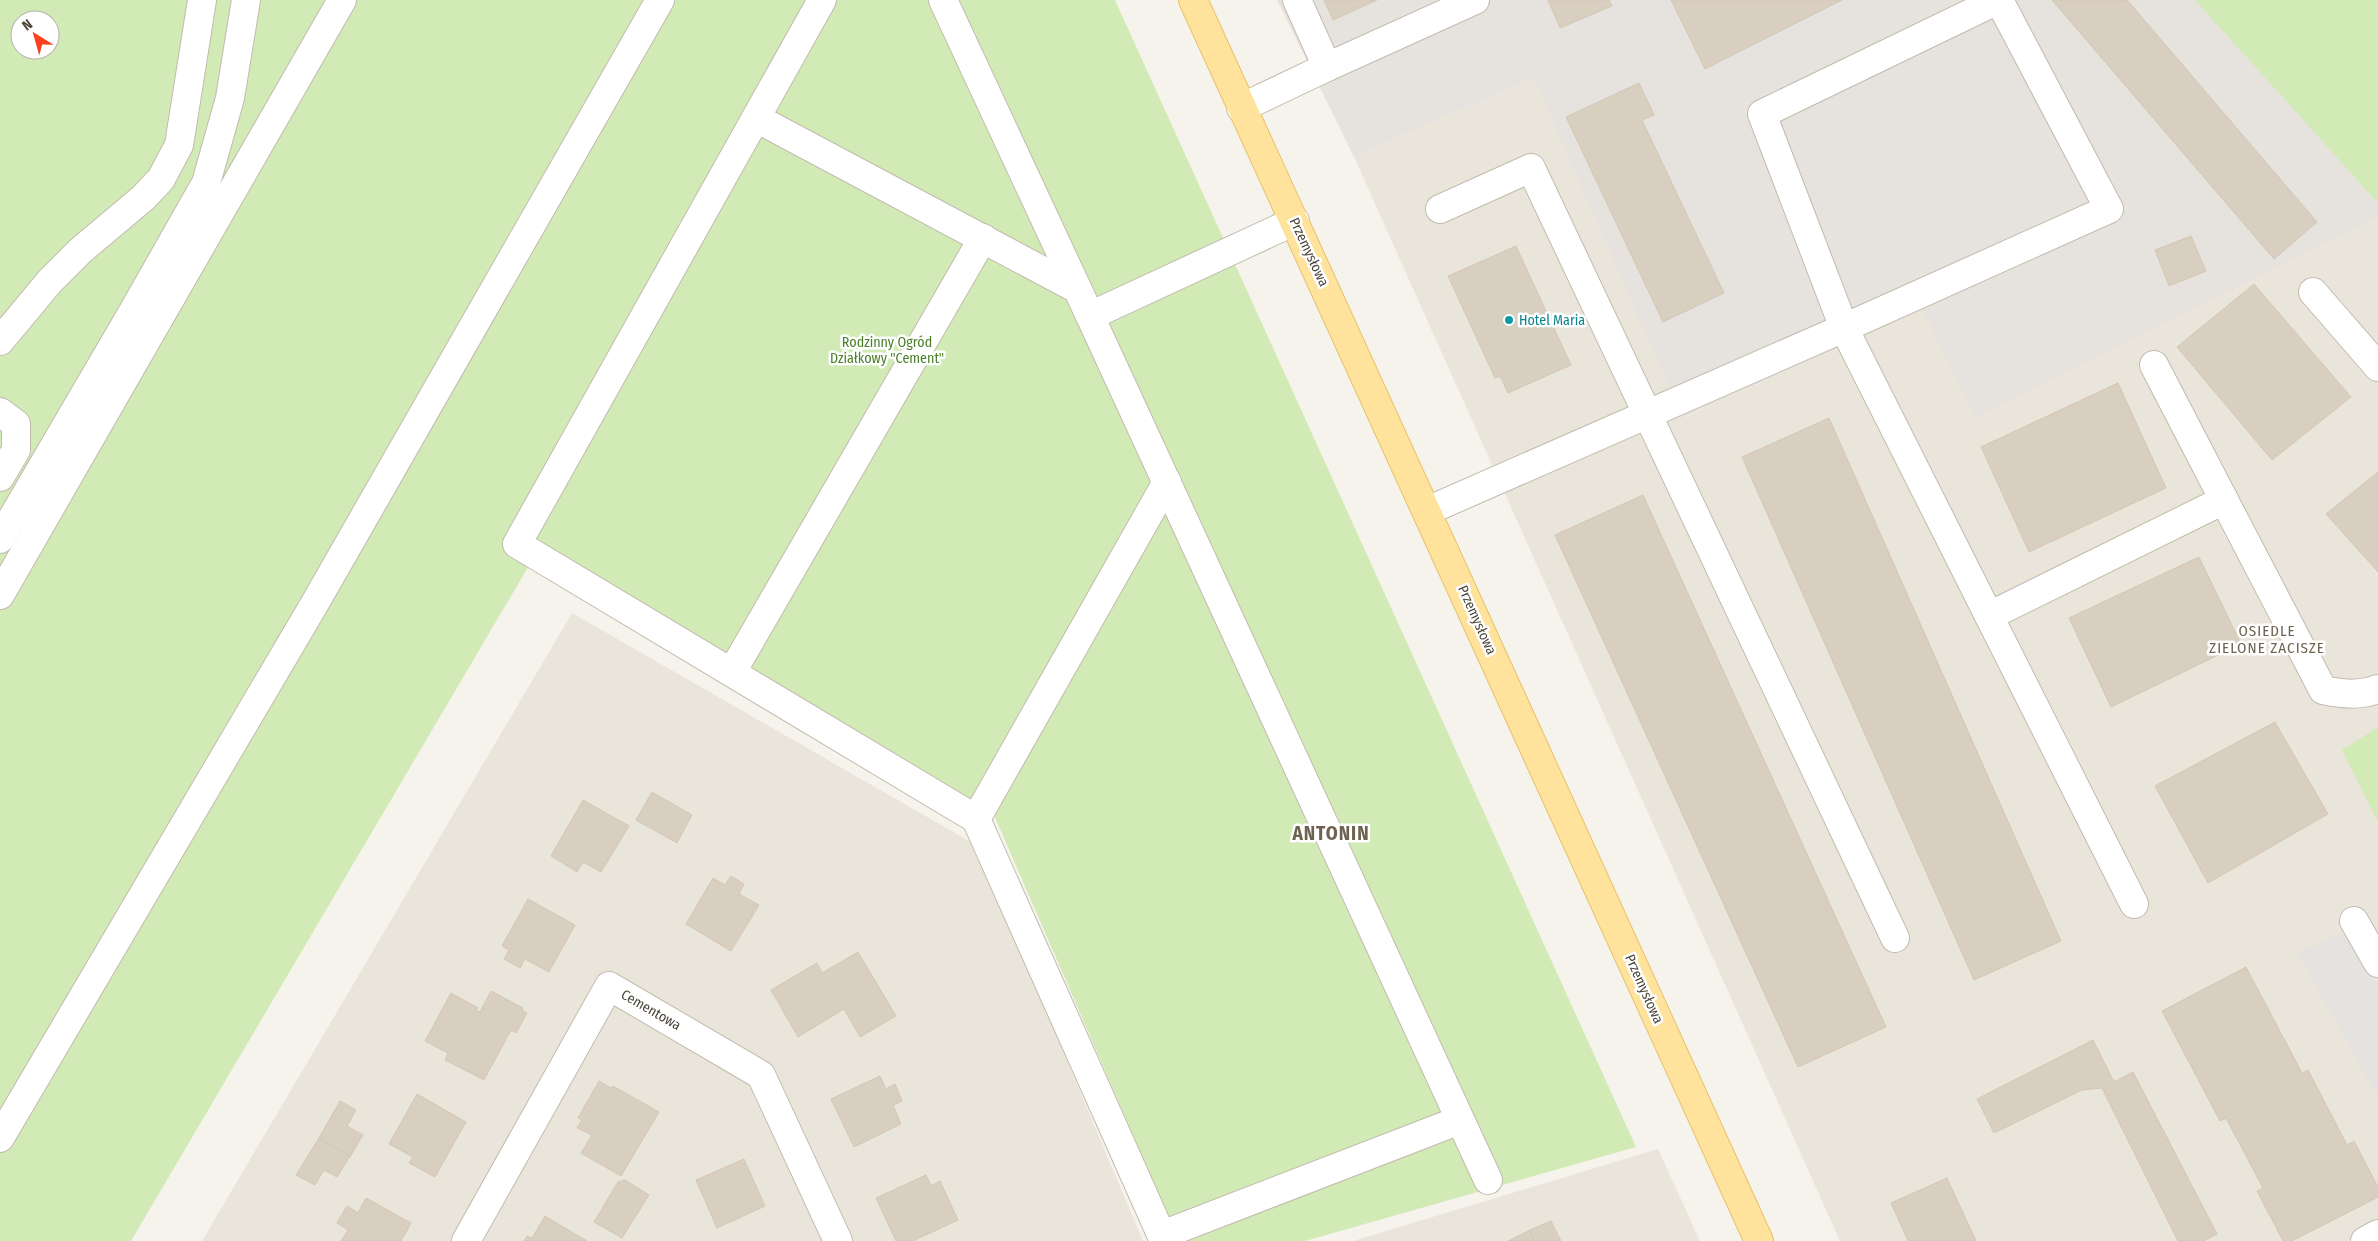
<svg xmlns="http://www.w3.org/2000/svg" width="2378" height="1241" viewBox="0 0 2378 1241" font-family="'Fira Sans Condensed',sans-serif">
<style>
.residential{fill:#eae5da}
.industrial{fill:#e6e2dd}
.green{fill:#d2eab5;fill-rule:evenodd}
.parking{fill:#e5e3e0}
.building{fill:#d8cfc1;stroke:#d3c7b4}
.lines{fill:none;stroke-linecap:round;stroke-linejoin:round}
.minor-casing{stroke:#c2bbae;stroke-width:30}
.major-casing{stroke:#e6c16a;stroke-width:30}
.minor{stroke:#fff;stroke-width:28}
.major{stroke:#ffe39c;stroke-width:28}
.culture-dot{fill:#0f9aa8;stroke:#fff;stroke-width:2}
.labels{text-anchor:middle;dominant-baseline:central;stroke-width:5;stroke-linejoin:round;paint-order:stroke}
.street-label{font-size:14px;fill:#4b4439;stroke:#fff}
.culture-label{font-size:14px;fill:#0d838f;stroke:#fff;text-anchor:start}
.park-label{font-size:14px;fill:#4a7f2a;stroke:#fff}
.neighbourhood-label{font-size:15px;letter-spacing:1px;fill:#6e6250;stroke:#fff}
.district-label{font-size:19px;font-weight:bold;letter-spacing:1px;fill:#6e6250;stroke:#fff}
</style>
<rect width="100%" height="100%" fill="#f6f3ec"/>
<g class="residential">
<path d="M 1533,78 L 1684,418 L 1922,307 L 1975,418 L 2378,218 L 2378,1241 L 1840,1241 L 1354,157 Z"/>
<path d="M 572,613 L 976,845 L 1143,1241 L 202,1241 Z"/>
<path d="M 1658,1149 L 1700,1241 L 1353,1241 Z"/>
</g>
<path class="industrial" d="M 1277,0 L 2199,0 L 2378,196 L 2378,218 L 1975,418 L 1922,308 L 1683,418 L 1533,78 L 1354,157 Z"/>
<g class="green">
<path d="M 0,0 L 1115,0 L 1636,1147 L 1305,1241 L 1179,1241 L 994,815 L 537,552 L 131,1241 L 0,1241 ZM 20,20 L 50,20 L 50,50 L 20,50 Z"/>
<path d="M 2195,0 L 2378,0 L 2378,203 Z"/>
<path d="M 2378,727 L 2378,822 L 2342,750 Z"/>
</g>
<path class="parking" d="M 2346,931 L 2378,988 L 2378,1097 L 2297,952 Z"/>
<g class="building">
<path d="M 1324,0 L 1377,0 L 1333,20 Z"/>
<path d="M 1548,0 L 1609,0 L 1612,6 L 1560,28 Z"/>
<path d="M 1671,0 L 1842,0 L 1705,69 Z"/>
<path d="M 2052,0 L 2127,0 L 2317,222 L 2274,259 Z"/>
<path d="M 1639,83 L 1654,115 L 1642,120 L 1724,293 L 1663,322 L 1566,117 Z"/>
<path d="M 2191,236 L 2206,271 L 2169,286 L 2155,250 Z"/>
<path d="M 1516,246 L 1571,365 L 1508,393 L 1500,376 L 1495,378 L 1448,276 Z"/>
<path d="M 2254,284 L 2351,397 L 2272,460 L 2177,347 Z"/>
<path d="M 2118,383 L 2166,488 L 2029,552 L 1981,447 Z"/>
<path d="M 1829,418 L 2061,941 L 1974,980 L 1742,457 Z"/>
<path d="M 2378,472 L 2378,572 L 2326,514 Z"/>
<path d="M 1643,495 L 1886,1027 L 1798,1067 L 1555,535 Z"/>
<path d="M 2199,557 L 2241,644 L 2111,707 L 2069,618 Z"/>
<path d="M 2275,722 L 2328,814 L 2208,883 L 2155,786 Z"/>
<path d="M 652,792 L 692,815 L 677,843 L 636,820 Z"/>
<path d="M 583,800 L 629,826 L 601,872 L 583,862 L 577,872 L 551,856 Z"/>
<path d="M 731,876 L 744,884 L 739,894 L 759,905 L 731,951 L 686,924 L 713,878 L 725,885 Z"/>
<path d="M 528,899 L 575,925 L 549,972 L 525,959 L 520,968 L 504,959 L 509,950 L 502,946 Z"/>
<path d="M 858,952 L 896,1016 L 860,1037 L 844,1009 L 798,1037 L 771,990 L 817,963 L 822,973 Z"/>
<path d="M 2246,967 L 2302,1073 L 2308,1070 L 2347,1145 L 2354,1141 L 2378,1187 L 2378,1197 L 2292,1241 L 2283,1241 L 2257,1191 L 2263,1188 L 2226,1118 L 2220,1121 L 2162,1011 Z"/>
<path d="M 491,991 L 523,1008 L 522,1010 L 527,1013 L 516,1033 L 511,1030 L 484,1080 L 445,1060 L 448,1053 L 425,1041 L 451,993 L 478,1008 L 476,1010 L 480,1012 Z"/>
<path d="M 2093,1040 L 2114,1082 L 2133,1072 L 2217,1234 L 2204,1241 L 2178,1241 L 2102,1088 L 2082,1090 L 1994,1133 L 1977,1099 Z"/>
<path d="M 880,1076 L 886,1089 L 895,1084 L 902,1101 L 893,1105 L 901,1124 L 854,1147 L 831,1099 Z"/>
<path d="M 599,1081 L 611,1088 L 613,1086 L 659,1112 L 621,1176 L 581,1153 L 592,1135 L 577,1128 L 582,1120 L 578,1118 Z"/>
<path d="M 417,1094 L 466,1122 L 435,1177 L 409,1163 L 413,1157 L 389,1144 Z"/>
<path d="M 340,1101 L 356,1110 L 347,1126 L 363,1135 L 350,1157 L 319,1138 Z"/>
<path d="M 319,1138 L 350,1156 L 337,1177 L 324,1170 L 315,1185 L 296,1175 Z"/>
<path d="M 744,1159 L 765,1206 L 717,1228 L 696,1180 Z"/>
<path d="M 926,1175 L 931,1186 L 940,1181 L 958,1220 L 913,1241 L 896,1241 L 876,1198 Z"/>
<path d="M 1947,1178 L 1976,1241 L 1908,1241 L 1891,1203 Z"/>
<path d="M 625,1180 L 649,1195 L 622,1238 L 594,1222 L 618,1182 Z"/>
<path d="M 366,1198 L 411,1223 L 401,1241 L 341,1241 L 348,1230 L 337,1223 L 347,1206 L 358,1213 Z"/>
<path d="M 545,1216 L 587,1241 L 524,1241 L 527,1236 L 532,1238 Z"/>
<path d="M 1551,1221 L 1561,1241 L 1534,1241 L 1530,1230 Z"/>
<path d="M 1530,1230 L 1534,1241 L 1508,1241 Z"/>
</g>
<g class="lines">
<defs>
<g id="minor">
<path d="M 822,0 L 517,544 L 976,819"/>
<path d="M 943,0 L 1090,316 L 1295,221"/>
<path d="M 1998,0 L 1762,114 L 1844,328 L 2109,209 L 1999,0"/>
<path d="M 1327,67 L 1475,0"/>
<path d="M 1241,108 L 1327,67 L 1297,0"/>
<path d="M 756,118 L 1077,289"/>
<path d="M 1440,209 L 1531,168 L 1895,938"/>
<path d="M 2313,292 L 2378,367"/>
<path d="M 1090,316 L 1488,1180"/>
<path d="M 0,341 L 50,281 L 80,251 L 143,198 L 161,179 L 179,145 L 202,0"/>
<path d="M 2154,365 L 2224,500"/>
<path d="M 0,412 L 16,424 L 16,450 L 0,477"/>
<path d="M 1427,511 L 1844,328 L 2134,904"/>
<path d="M 0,539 L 135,308 L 206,183 L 230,98 L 246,0"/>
<path d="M 0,595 L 342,0"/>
<path d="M 1989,616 L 2224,500 L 2323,690 C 2342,694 2359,696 2378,689"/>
<path d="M 732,672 L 983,238"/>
<path d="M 2354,921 L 2378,963"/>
<path d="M 0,1138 L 315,603 L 660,0"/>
<path d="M 1162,1235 L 1460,1120"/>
<path d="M 466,1241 L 609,986 L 761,1075 L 838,1241"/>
<path d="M 1164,1241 L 976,819 L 1167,482"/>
<path d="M 2365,1241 L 2378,1234"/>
</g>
<path id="major" d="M 1193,0 L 1759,1241"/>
</defs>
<use href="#minor" class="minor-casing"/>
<use href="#major" class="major-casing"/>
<use href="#minor" class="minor"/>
<use href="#major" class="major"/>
</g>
<circle class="culture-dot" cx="1509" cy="320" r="5"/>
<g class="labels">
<g class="street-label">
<text transform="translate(1309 252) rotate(65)">Przemysłowa</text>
<text transform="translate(1477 620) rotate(66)">Przemysłowa</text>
<text transform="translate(1644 989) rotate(66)">Przemysłowa</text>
<text transform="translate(651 1010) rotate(30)">Cementowa</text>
</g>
<g class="culture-label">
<text x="1519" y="320">Hotel Maria</text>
</g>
<g class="park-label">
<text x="887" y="342">Rodzinny Ogród<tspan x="887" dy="16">Działkowy "Cement"</tspan></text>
</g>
<g class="neighbourhood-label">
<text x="2267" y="631">OSIEDLE<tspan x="2267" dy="17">ZIELONE ZACISZE</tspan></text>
</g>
<g class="district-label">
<text x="1331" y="833">ANTONIN</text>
</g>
</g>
<g transform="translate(35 35) rotate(323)"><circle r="24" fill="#ffffff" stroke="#b7b4b0"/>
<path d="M0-4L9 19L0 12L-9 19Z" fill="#fc3f1d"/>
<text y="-8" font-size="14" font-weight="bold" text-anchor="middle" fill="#4b4439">N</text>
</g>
</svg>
